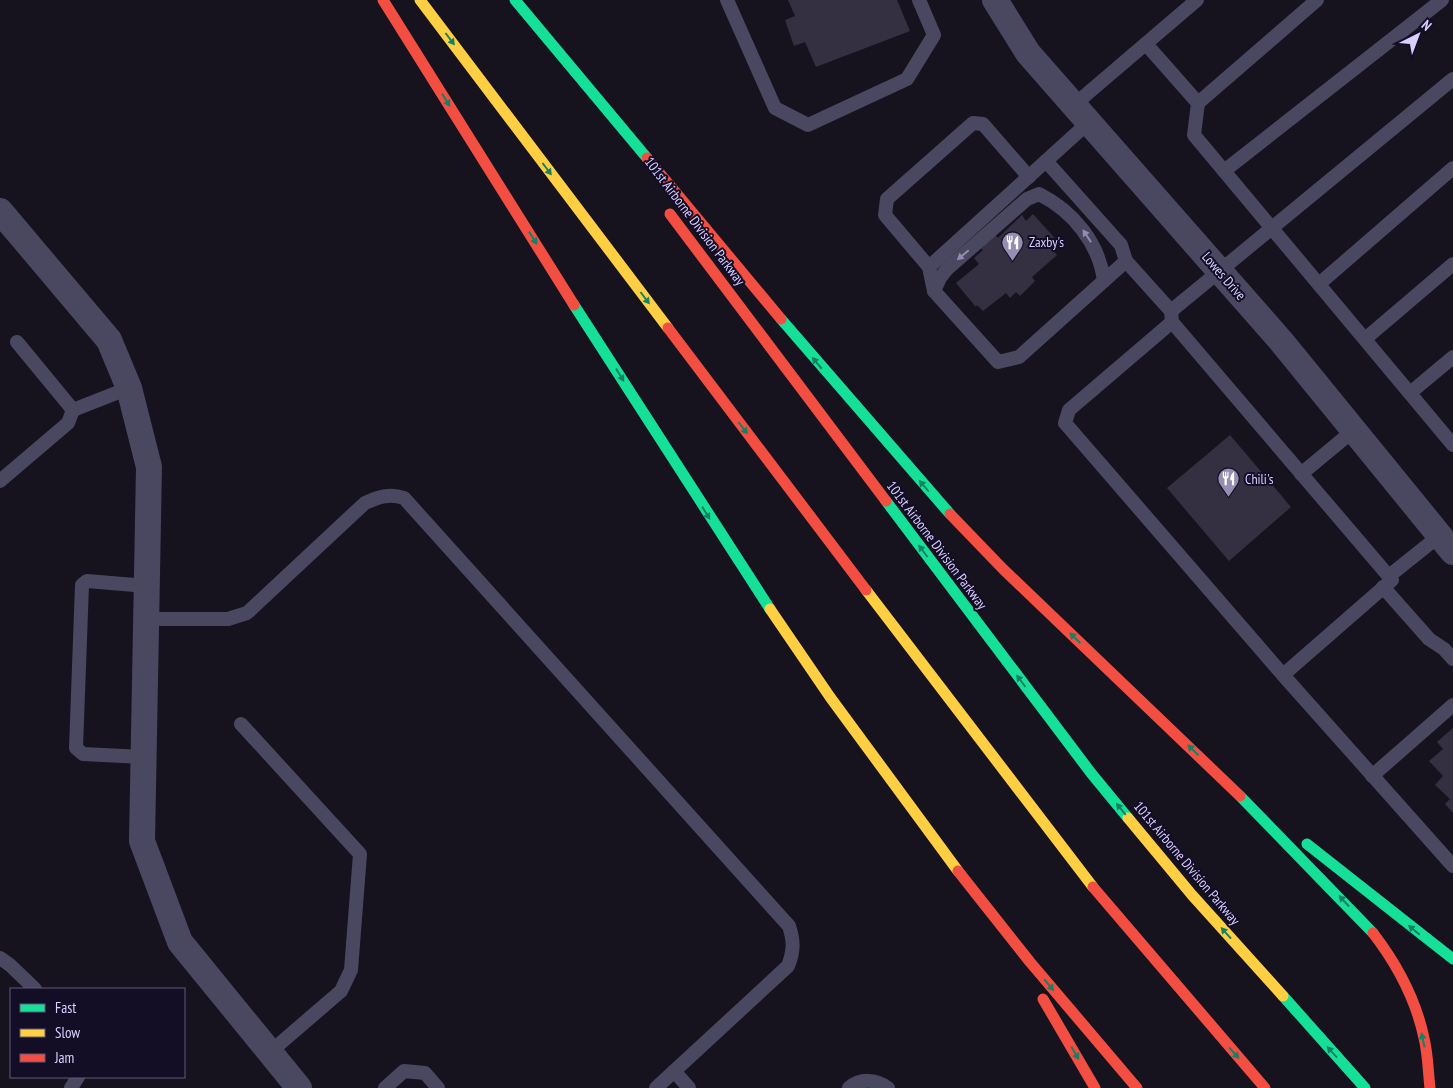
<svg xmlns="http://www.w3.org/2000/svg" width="1453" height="1088" viewBox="0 0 1453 1088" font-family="'PT Sans Narrow',sans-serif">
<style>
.building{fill:#343042}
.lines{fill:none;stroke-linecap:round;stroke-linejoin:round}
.lane{stroke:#4a4760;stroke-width:14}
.street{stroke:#4a4760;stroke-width:26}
.fast{stroke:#16e098;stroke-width:11}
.slow{stroke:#ffcf43;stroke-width:11}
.jam{stroke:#f24e42;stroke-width:11}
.oneway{fill:#158164}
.oneway2{fill:#928cb0}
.labels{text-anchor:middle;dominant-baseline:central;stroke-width:4;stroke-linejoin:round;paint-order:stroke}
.street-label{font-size:14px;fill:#d9d0ff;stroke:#130d25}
.poi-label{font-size:14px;fill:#d9d0ff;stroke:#130d25;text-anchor:start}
</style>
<rect width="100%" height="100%" fill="#16131f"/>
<g class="building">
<path d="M 788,0 L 897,0 L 910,31 L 816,67 L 805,42 L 794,46 L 785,20 L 795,16 Z"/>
<path d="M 1033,214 L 1060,244 L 1053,251 L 1057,255 L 1032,277 L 1035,281 L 1020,296 L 1016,292 L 1010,298 L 1006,293 L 983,311 L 977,305 L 976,307 L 956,283 L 979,264 L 974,258 L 983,250 L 980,247 L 994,233 L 998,238 L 1022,215 L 1026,221 Z"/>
<path d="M 1230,435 L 1291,507 L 1229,561 L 1167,488 Z"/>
<path d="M 1453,728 L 1453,813 L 1445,804 L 1450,799 L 1435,785 L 1443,776 L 1429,761 L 1443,749 L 1437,742 Z"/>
</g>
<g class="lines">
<g class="lane">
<path d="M 727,0 L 775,108 L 808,125 L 907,79 L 934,35 L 919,0"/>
<path d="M 1146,44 L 1198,103 L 1194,135 L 1453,445"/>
<path d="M 1198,103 L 1317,0"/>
<path d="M 1074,105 L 1197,0"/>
<path d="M 1089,122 L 929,267 L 934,291 L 998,362 L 1019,357 L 1126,261 L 1171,311 L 1172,322 L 1392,580 L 1283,675 L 1453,866"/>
<path d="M 1046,161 L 1121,245 L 1126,261"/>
<path d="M 1224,171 L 1442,0"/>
<path d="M 929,267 L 885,215 L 887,199 L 973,123 L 983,124 L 1029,177"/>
<path d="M 1319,284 L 1453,168"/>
<path d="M 934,291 L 940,278 L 947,269 L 1027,199 L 1039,194 C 1073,211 1099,243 1104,281"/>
<path d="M 1171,311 L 1453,79"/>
<path d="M 1172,322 L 1069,410 L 1065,423 L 1283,675"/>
<path d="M 1365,339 L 1453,264"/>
<path d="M 17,342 L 73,410 L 129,388"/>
<path d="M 1410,393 L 1453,357"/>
<path d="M 1301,474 L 1354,430"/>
<path d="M 0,481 L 68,423 L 73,410"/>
<path d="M 1389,576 L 1439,536"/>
<path d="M 1383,587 L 1429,639 L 1444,649 L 1453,659"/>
<path d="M 146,619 L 228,619 L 247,613 L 365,503 C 378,497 390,493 404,498 L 789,926 C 794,941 794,951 788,966 L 656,1088"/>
<path d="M 241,724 L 360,854 L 351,970 L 341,991 L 269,1053"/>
<path d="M 143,757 L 83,754 L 76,748 L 82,585 L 87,581 L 147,586"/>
<path d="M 1372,776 L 1453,705"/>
<path d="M 0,958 L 10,965 L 35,989"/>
<path d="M 674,1071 L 689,1088"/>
<path d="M 71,1088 L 78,1077"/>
<path d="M 385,1088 L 404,1071 L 425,1073 L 438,1088"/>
<path d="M 849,1088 C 860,1078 876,1079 888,1088"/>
</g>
<g class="street">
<path d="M 995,0 L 1028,53 L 1281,341 L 1453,552"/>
<path d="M 0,211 L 109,340 L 129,388 L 149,467 L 142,841 L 180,942 L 299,1088"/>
</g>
<g class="fast">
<path d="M 515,0 L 647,158"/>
<path d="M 574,305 L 770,609"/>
<path d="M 781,319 L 950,514"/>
<path d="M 886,501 L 1091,773 L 1128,818"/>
<path d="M 1240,796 L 1373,933"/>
<path d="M 1307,844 L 1453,959"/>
<path d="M 1283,996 L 1365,1088"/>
</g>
<g class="slow">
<path d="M 420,0 L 668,328"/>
<path d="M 866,590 L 1093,887"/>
<path d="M 770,609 L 830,697 L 958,871"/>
<path d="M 1128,818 L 1192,895 L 1283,996"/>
</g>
<g class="jam">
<path d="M 383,0 L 574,305"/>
<path d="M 647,158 L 781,319"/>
<path d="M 670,214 L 886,501"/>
<path d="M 668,328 L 866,590"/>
<path d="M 950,514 L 1003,569 L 1240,796"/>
<path d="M 958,871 L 1030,962 L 1137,1088"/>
<path d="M 1093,887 L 1265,1088"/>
<path d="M 1373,933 C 1396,963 1416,1000 1424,1038 C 1428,1054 1428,1071 1430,1088"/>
<path d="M 1043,999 L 1095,1088"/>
</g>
</g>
<defs><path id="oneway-solid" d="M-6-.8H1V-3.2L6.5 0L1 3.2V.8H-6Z" transform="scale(1.25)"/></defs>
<g class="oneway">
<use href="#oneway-solid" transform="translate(450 39) rotate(53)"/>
<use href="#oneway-solid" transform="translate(446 100) rotate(58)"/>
<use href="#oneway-solid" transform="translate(547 169) rotate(53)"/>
<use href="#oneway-solid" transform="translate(533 238) rotate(58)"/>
<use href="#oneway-solid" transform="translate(645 298) rotate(53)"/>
<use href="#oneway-solid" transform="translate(817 363) rotate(-130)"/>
<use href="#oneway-solid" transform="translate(620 375) rotate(58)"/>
<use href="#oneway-solid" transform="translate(743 428) rotate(53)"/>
<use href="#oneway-solid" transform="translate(924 486) rotate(-131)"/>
<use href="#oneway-solid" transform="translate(706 513) rotate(58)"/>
<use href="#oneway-solid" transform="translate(923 551) rotate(-127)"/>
<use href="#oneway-solid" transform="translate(1075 638) rotate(-136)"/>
<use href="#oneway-solid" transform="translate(1021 681) rotate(-127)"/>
<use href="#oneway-solid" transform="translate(1193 750) rotate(-136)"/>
<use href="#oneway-solid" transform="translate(1121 809) rotate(-129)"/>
<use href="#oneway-solid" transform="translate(1344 901) rotate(-133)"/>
<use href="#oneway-solid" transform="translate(1414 930) rotate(-140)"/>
<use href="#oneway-solid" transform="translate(1226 933) rotate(-132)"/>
<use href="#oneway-solid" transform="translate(1049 985) rotate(50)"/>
<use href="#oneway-solid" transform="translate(1423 1040) rotate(-102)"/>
<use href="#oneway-solid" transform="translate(1332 1052) rotate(-132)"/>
<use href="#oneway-solid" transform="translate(1075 1053) rotate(60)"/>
<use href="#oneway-solid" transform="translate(1234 1053) rotate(48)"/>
</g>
<g class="oneway2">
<use href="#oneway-solid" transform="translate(1087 236) rotate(-123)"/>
<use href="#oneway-solid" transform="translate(963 255) rotate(140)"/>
</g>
<defs>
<symbol id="restaurant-pin" viewBox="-11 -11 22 30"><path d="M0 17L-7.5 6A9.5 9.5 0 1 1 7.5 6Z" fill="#958eb1" stroke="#130d25"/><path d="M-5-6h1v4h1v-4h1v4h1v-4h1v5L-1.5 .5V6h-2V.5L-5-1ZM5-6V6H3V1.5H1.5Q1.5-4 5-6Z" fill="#fff"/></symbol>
</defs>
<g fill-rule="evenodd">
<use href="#restaurant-pin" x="1000" y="230" width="25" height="34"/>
<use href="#restaurant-pin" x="1216" y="466" width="25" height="34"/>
</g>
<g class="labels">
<g class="street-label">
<text transform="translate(695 221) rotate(53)">101st Airborne Division Parkway</text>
<text transform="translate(1224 276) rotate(49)">Lowes Drive</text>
<text transform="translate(937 545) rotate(53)">101st Airborne Division Parkway</text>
<text transform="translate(1187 863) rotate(50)">101st Airborne Division Parkway</text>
</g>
<g class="poi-label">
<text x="1029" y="242">Zaxby's</text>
<text x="1245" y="479">Chili's</text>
</g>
</g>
<rect x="10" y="988" width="175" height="90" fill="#130d25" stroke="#625b7c"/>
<rect x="20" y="1004" width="25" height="8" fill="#16e098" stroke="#625b7c"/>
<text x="55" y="1013" font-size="15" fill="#d9d0ff">Fast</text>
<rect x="20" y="1029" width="25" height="8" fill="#ffcf43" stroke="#625b7c"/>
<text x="55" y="1038" font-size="15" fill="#d9d0ff">Slow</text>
<rect x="20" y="1054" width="25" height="8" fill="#f24e42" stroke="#625b7c"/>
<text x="55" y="1063" font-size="15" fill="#d9d0ff">Jam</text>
<g transform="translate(1418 35) rotate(42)" stroke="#130d25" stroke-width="4" paint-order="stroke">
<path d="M0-4L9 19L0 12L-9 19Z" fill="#d9d0ff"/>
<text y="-8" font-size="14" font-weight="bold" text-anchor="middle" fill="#d9d0ff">N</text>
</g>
</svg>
